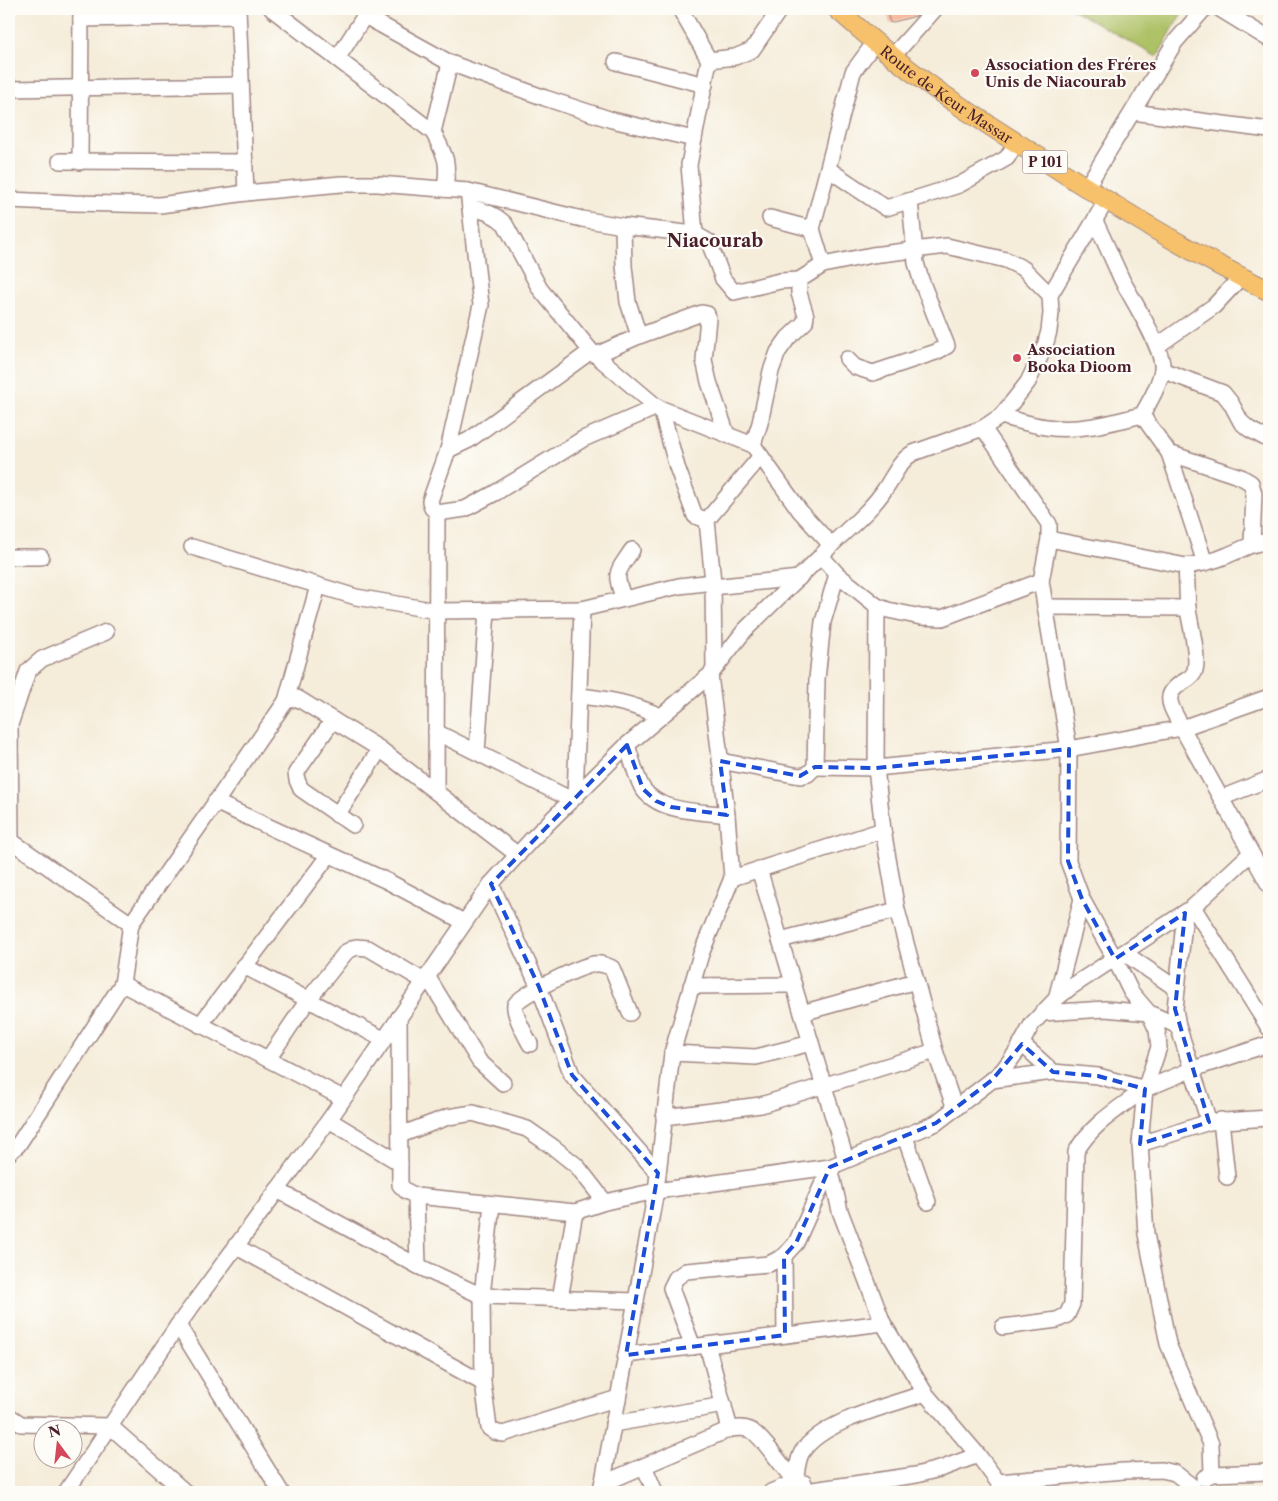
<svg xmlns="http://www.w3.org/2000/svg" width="1278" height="1501" viewBox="0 0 1278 1501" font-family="'Libre Caslon Text',serif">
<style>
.green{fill:#adc165;stroke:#7c7048}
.building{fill:#f4a987}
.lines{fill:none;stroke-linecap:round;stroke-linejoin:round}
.minor-casing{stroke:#a08682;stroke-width:18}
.major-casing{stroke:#a08682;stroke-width:21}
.minor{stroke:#fff;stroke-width:15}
.major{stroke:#f6c16b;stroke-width:19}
.marked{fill:none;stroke:#1d4ed8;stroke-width:4;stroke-dasharray:10 6;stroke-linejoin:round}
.poi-dot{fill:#d1495b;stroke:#fdfcf7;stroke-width:2}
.labels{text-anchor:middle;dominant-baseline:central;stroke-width:4.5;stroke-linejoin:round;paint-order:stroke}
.shield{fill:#fdfcf7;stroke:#806168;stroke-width:1}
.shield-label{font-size:14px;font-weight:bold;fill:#4a1f2b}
.poi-label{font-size:15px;font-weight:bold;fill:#4a1f2b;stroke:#fdfcf7;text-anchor:start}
.street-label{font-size:15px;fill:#4a1f2b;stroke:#fdfcf7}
.quarter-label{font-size:18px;font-weight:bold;fill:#4a1f2b;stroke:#fdfcf7}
</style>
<rect width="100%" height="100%" fill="#fdfcf7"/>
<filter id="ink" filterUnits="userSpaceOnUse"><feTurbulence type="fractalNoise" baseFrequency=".02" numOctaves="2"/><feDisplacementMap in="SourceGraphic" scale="10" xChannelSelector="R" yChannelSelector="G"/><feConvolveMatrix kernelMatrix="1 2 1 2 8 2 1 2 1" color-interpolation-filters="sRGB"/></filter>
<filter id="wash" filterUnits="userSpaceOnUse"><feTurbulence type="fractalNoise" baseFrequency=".0096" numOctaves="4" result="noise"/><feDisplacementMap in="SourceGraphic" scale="20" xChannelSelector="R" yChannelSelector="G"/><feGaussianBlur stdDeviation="1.12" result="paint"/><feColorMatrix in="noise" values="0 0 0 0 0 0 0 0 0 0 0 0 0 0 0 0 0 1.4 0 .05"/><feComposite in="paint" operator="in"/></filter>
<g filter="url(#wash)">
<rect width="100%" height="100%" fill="#f5ecd9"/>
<path class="green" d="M 1072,9 L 1184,9 L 1157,57 Z"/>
<g id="blocks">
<path class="building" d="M 886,9 L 923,9 L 916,16 L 890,23 Z"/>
</g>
</g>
<g filter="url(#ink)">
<use href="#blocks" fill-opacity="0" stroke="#a08682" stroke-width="1"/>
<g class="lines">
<defs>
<g id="minor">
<path d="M 238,9 L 246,193"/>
<path d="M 272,9 L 433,132 C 446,157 449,161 445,189"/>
<path d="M 680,9 L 709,60 L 689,165 L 695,234"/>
<path d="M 1220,9 L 1269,39"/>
<path d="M 365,16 L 450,63 L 545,98 L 612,120 L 694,139"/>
<path d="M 81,19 L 238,16"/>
<path d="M 892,57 L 935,9"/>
<path d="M 337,59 L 369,9"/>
<path d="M 709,60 L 735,57 L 752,50 L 780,9"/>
<path d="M 616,62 L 705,85"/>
<path d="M 9,89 L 241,85"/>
<path d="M 1133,112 L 1269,130"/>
<path d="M 433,132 L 450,63"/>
<path d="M 60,161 L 245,162"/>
<path d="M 80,162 L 81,9"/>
<path d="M 828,169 L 886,208 L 959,185 L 1007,158 L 1016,143"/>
<path d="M 1086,188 L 1175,42 L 1204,9"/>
<path d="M 468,191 L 481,305 L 448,450 L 430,501 L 432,508 L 437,513 L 465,509 L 495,493 L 583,439 L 657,407"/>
<path d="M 9,200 L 74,203 L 160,205 L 246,193 L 341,184 L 378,184 L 468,191 L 582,219 L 623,226 L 695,234 L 709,242 L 723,279 L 734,292 L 780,281 L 799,280 L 823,265 L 872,255 L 947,246 L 1006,260 L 1024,269 L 1050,295"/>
<path d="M 470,207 C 484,211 495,214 505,224 L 540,289 L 591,351 L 657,407 L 753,445 L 800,511 L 831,545"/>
<path d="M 770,218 L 812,229"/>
<path d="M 623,226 L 624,266 L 628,302 L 639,336"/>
<path d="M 823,265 L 812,229 L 853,72 L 875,42"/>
<path d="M 1157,346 L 1214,306 L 1241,277"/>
<path d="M 596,355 L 639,336 L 702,313 L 707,314 L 708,318 L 704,360 L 709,382 L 727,435"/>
<path d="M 847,359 L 855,367 L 873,373 L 936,352 L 947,346 L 921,280 L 916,263 L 910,201"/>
<path d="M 1162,370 L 1223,393 L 1231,403 L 1241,422 L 1249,429 L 1269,440"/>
<path d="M 661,409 L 677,467 L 695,516 L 707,520"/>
<path d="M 1142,415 L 1169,453 L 1241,477 L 1251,483 L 1254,494 L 1252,544"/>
<path d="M 1001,416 C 1016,420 1031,425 1046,427 C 1078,432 1111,423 1142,415 C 1150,401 1159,386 1162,370 C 1165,350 1132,299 1122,280 C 1113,260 1104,240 1095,221"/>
<path d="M 983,428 L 1049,524 L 1049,539 L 1041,581 L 1069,749 L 1068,861 L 1082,899 L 1115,959 L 1131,992 L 1149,1013 L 1157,1030 L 1159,1047 L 1145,1089 L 1140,1144 L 1146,1234 L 1168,1344 L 1211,1444 L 1212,1474"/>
<path d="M 753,445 L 760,423 L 771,371 L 778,352 L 788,338 L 805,322 L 806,316 L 799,293 L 799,280"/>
<path d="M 448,450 L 469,440 L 591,351"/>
<path d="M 1169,453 L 1205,563"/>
<path d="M 1049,539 L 1186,566 C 1201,564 1215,561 1228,555 C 1245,548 1250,544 1269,541"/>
<path d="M 192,547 L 356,597 L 437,611 L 582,609 L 575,797"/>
<path d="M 821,556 L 837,574 L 877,606 L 888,610 L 921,617 L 942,618 L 1041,581"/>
<path d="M 9,557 L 41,557"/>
<path d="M 1186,566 C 1187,580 1187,595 1188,609 C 1190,624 1199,656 1195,670 C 1194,675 1190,678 1185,681 C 1159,695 1172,707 1182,728 L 1269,885"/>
<path d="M 713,587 L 799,578"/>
<path d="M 624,599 C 613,572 617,573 632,550"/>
<path d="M 877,606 L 876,768 L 883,830 L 897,910 L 935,1051 L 955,1109"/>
<path d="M 1045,607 L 1188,608"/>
<path d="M 582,609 L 679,586 L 713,582"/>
<path d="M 714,669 L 713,582 L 707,520 L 761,456"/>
<path d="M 579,696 C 609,699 633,704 660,716"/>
<path d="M 286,701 L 297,698 L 380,749 L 518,855"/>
<path d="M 333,720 L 296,773 L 297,780 L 301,789 L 353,825"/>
<path d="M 436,732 L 572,800"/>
<path d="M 627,745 C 631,757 637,780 643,789 C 660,813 700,811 727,815"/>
<path d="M 477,752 L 487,611"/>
<path d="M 720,761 L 800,776 L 808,774 L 815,767 L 817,679 L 823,622 L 837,574"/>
<path d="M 815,767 L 876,768 L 1069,749 L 1182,728 L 1269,697"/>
<path d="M 436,792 L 437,513"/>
<path d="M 1221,798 L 1269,779"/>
<path d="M 215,802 L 387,881 L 464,922"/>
<path d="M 337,815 L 380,749"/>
<path d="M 11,841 L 10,725 L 28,671 L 42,659 L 106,632"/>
<path d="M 11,841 L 131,924"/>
<path d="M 759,869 L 846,1160"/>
<path d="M 732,878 L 883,830"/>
<path d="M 491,884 L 539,987 L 572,1075 L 658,1173"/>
<path d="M 1193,907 L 1269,1028"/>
<path d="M 1185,913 L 1175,1009 L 1178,1026 L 1209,1122"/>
<path d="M 780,940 L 897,910"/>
<path d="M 1124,953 L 1177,989"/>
<path d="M 244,966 L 383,1039"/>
<path d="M 427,976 L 479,1061 L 503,1083"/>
<path d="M 122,984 L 343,1098"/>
<path d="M 691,986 L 794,985"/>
<path d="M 1056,999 L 1082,899"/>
<path d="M 802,1013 L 916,981"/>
<path d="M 1042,1013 L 1105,1009 L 1149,1013 L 1178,1026"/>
<path d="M 399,1017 L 400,1185 L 406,1191 L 416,1196 L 575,1212 L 605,1202 L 656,1191 L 830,1167 L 840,1211 L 883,1323 L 925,1393 L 978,1455 L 998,1482 L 1123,1471 L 1162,1470 L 1175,1473 L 1193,1487"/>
<path d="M 200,1025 L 329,855"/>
<path d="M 1021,1043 L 1053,1072"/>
<path d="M 530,1044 C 526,1036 513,1013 515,1005 C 518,995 582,966 594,964 C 601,963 605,965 612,968 L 630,1013"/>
<path d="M 672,1053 L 756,1057 L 811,1043"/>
<path d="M 268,1059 L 308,1000 L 346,952 L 356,947 L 368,948 L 424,981"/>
<path d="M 992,1080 L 1003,1070 L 1018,1050 L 1032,1024 L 1056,999 L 1071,987 L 1193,907 L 1251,853"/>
<path d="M 664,1117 L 761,1105 L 935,1051"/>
<path d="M 329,1120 L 400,1163"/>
<path d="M 1221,1120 L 1227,1177"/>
<path d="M 400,1135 L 448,1117 L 473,1113 L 527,1129 L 553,1147 L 577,1166 L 605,1202"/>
<path d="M 905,1137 L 928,1202"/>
<path d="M 1140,1144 L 1209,1122 L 1269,1118"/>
<path d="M 9,1153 L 18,1145 L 122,984 L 131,924 L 286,701 L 318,586"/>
<path d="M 277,1190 L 418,1266 L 482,1296 L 483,1383 L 489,1428 L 495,1432 L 503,1434 L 618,1398"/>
<path d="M 416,1196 L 418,1266"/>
<path d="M 492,1204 L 482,1296 L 636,1301"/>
<path d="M 235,1246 L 483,1383"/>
<path d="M 784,1256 L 785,1335"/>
<path d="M 560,1299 L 575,1212"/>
<path d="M 178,1325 L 281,1492"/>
<path d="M 1003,1327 L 1057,1320 L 1067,1315 L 1072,1304 L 1076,1152 C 1091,1124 1120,1108 1145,1089"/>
<path d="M 707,1345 L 730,1429"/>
<path d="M 693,1347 L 671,1288 L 676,1278 L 686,1271 L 769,1264 L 784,1256 L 796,1243 L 830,1167 L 936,1123 L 992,1080 L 1053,1072 L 1098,1076 L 1145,1089 L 1193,1069 L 1269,1044"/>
<path d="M 626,1355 L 883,1323"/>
<path d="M 9,1416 L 21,1424 L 110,1426 L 185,1492"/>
<path d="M 613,1424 L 724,1405"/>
<path d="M 644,1466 L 655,1492"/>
<path d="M 1204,1478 L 1212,1474 L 1269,1472"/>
<path d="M 795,1482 C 797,1473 797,1460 802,1452 C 823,1420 889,1406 925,1393"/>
<path d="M 602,1484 L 730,1429 C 737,1428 744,1427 750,1430 C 760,1434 787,1472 795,1482"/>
<path d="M 813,1490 L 916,1475 L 943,1468 L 978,1455"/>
<path d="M 66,1492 L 178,1325 L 329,1120 L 491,884 L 532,839 L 627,745 L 710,675 L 745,630 L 821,556 C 841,533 868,515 885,489 C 894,476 900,460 913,453 L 983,428 L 1001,416 L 1014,400 L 1028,382 L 1045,346 L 1049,331 L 1051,313 L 1050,295 L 1106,201"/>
<path d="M 601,1492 L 656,1191 L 672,1053 L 701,954 L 732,878 L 727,815 L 710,675"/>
<path d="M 771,1492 L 795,1482 L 804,1483"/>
</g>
<g id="major">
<path id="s1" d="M 837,9 C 855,25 873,41 892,56 C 938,94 989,125 1039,157 C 1113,206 1190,252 1269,291"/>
</g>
</defs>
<use href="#minor" class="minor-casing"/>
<use href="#major" class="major-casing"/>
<use href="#minor" class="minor"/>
<use href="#major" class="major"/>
</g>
</g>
<path class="marked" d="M 627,745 L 643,789 L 656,801 L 671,807 L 727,815 L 720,761 L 800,776 L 815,767 L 876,768 L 1069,749 L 1068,861 L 1082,899 L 1115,959 L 1185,913 L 1175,1009 L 1209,1122 L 1140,1144 L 1145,1089 L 1098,1076 L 1053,1072 L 1022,1044 L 992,1080 L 936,1123 L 830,1167 L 796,1243 L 784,1256 L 785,1335 L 626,1355 L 658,1173 L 572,1075 L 539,987 L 491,884 Z"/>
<g class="poi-dot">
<circle cx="975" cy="73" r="5"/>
<circle cx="1017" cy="358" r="5"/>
</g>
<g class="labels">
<rect class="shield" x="1022.5" y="150.5" width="45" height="23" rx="4"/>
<g class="shield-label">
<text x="1045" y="162">P 101</text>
</g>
<g class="poi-label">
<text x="985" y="64">Association des Fréres<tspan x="985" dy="17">Unis de Niacourab</tspan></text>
<text x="1027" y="349">Association<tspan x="1027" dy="17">Booka Dioom</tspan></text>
</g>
<g class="street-label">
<text stroke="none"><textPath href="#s1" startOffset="139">Route de Keur Massar</textPath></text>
</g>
<g class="quarter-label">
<text x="715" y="241">Niacourab</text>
</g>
</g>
<rect width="1278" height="1501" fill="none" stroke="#fdfcf7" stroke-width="30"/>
<g transform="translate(58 1444) rotate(345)"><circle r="24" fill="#fdfcf7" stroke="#b5a4a5"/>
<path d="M0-4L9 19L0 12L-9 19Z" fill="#d1495b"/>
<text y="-8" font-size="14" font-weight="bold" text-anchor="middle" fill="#4a1f2b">N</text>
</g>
</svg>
